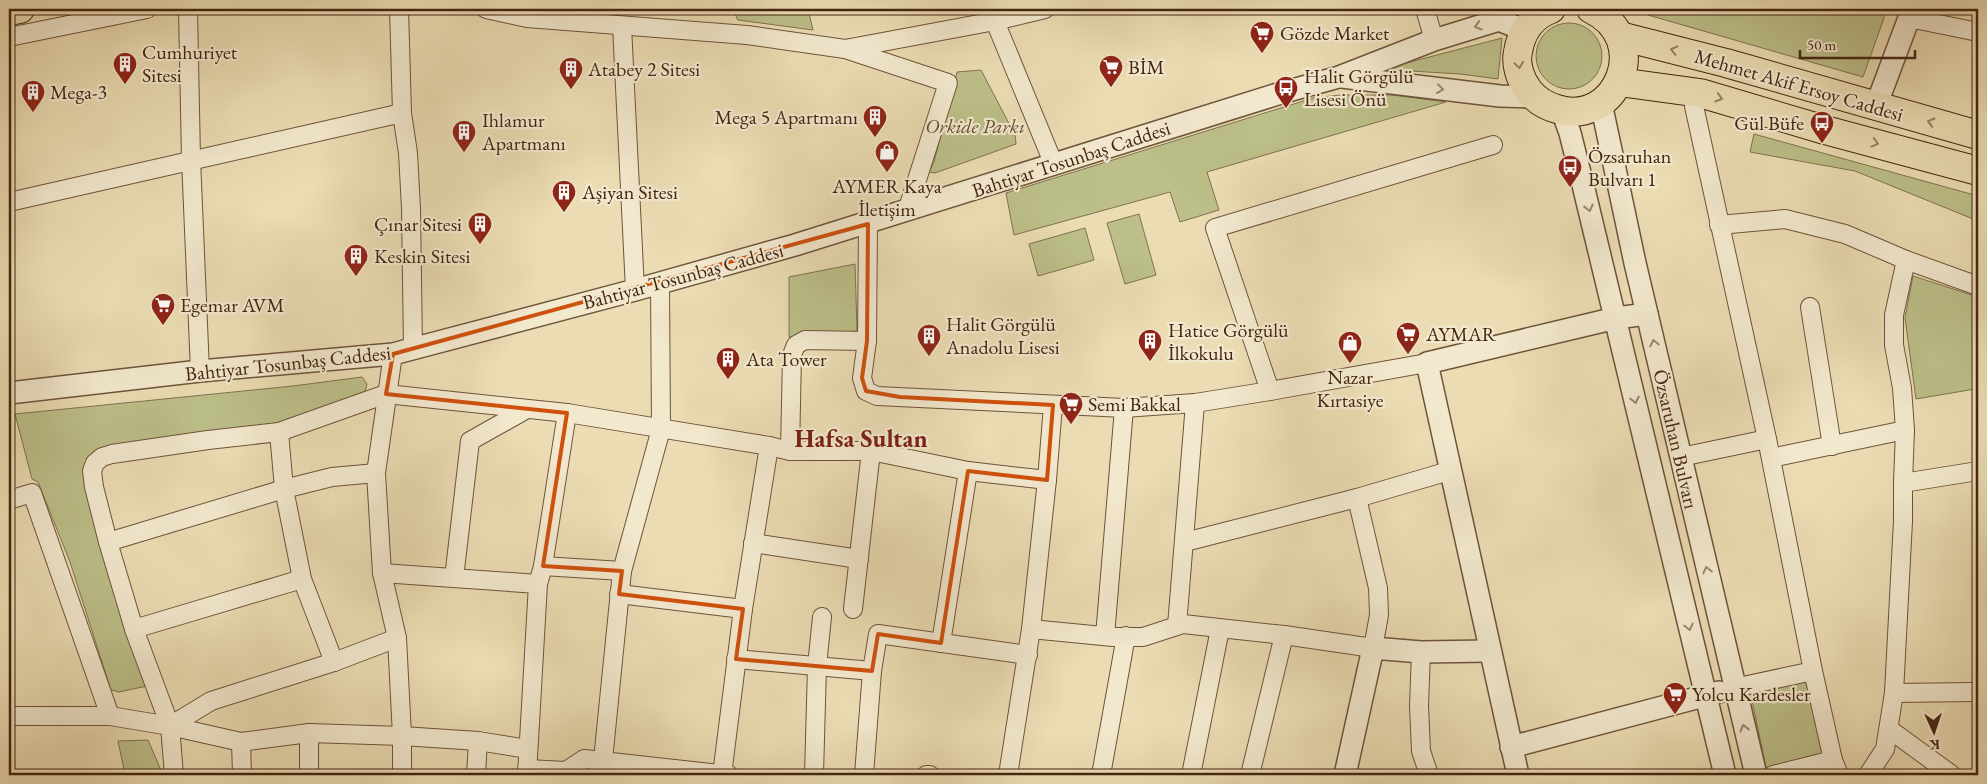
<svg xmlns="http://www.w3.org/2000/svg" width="1987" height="784" viewBox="0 0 1987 784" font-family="'EB Garamond',serif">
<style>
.green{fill:#bcbf89;stroke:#80724e}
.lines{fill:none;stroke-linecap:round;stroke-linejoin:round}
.minor-casing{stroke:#6e533a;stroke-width:20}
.tertiary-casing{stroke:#6e533a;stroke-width:24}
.primary-casing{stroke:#442512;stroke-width:30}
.trunk-casing{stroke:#442512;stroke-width:30}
.minor{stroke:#f2e8ce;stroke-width:18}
.tertiary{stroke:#f2e8ce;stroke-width:21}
.primary{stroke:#ebdcb3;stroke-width:28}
.trunk{stroke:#ebdcb3;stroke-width:28}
.oneway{stroke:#9b8670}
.oneway2{stroke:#988062}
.marked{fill:none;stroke:#cf510d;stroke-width:4;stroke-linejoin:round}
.labels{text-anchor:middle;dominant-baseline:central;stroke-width:4.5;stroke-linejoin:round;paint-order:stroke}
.poi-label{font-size:20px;fill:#442512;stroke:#f2e8ce;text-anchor:start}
.street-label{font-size:20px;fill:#442512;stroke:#f2e8ce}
.park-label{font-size:20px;font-style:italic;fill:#624c30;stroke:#f2e8ce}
.district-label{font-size:25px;font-weight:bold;fill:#7a1f14;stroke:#f2e8ce}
</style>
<rect width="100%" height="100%" fill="#ebdcb3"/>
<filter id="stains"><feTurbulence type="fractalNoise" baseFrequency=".004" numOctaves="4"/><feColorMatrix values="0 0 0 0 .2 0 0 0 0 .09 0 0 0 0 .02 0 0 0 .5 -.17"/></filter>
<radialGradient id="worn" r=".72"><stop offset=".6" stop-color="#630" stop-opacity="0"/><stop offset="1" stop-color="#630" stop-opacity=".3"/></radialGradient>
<g class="green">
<path d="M 742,9 L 808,9 L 813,30 L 738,20 L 735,14 Z"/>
<path d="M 1649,9 L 1884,9 L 1884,18 L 1863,77 L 1648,15 Z"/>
<circle cx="1569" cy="56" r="33"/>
<path d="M 1502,38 L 1498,79 L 1460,74 L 1394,70 L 1391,67 Z"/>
<path d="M 981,70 L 1015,135 L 1016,144 L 935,173 L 929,172 L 934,162 L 957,72 Z"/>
<path d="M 1341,95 L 1392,95 L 1446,102 L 1207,172 L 1219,210 L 1180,222 L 1170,192 L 1014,235 L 1006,193 L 1313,98 Z"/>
<path d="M 1754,134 L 1978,196 L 1978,221 L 1855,171 L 1750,152 Z"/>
<path d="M 1139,214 L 1156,275 L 1125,284 L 1107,223 Z"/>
<path d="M 1085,228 L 1094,260 L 1038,276 L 1029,244 Z"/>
<path d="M 855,264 L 857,331 L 789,337 L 789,277 Z"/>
<path d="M 1913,276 L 1978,297 L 1978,393 L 1975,389 L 1916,399 L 1905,318 Z"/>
<path d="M 362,377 L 367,384 L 365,392 L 287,427 L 94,460 L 86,468 C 102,543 113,619 152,685 L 119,692 L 111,690 L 70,562 L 38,482 L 32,479 L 15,414 L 293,386 Z"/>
<path d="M 1809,678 L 1826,754 L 1767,772 L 1750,691 Z"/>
<path d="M 148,740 L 163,775 L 125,775 L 118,741 Z"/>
</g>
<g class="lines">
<defs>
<g id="minor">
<path d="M 188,9 L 191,159 L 200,371"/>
<path d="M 399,9 L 402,113 L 408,153 L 411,208 L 413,348"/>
<path d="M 486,9 L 527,18 L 747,35 L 845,49 L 995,21 L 1045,9"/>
<path d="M 990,9 L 1054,165"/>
<path d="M 1425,9 L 1434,40"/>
<path d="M 1907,9 L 1909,18 L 1978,32"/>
<path d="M 622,26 L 635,290"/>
<path d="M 9,37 L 147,9"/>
<path d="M 848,50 L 948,83 L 907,211"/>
<path d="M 1694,106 L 1767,439 L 1813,671 L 1833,760 L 1839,775"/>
<path d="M 9,202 L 402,113"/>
<path d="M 868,224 L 867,341 L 862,378 L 866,391 L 877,396 L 1124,408 L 1195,403 L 1270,391 L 1427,363"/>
<path d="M 1719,225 L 1785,219 L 1845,234 L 1906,260 L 1978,286"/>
<path d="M 1810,307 L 1832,446"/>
<path d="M 393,354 L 376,473 L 382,573 L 397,638 L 402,736 L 402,775"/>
<path d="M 1270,391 L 1215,228 L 1493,145"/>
<path d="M 279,432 L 284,489 L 302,579 L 334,662"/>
<path d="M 790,451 L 792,355 L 796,345 L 805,340 L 867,341"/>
<path d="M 1681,457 L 1767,439"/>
<path d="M 1771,458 L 1905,430"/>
<path d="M 1903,483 L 1905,430 L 1902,388 L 1894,345 L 1894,315 L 1906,260"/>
<path d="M 9,500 L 32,493 L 110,716"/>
<path d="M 108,542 L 284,489 L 332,477 L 376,473"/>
<path d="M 1185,542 L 1357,498 L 1449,471"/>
<path d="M 753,543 L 859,559"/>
<path d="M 543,566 L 622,571"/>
<path d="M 382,573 L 538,584"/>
<path d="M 454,578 L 470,441 L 527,409"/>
<path d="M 619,594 L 743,609"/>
<path d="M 853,609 L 871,451"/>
<path d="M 1177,626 L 1195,403"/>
<path d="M 134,629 L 302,579"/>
<path d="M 1031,629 L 1113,637 L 1143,637 L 1183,624 L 1284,635 L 1373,648 L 1379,615 L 1378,588 L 1357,498"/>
<path d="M 1105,636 L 1124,408"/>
<path d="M 941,643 L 968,471"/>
<path d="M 1421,652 L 1419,706 L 1421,751 L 1429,775"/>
<path d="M 736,659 L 872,671"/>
<path d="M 1734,688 L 1813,671"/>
<path d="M 1894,693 L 1978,692"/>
<path d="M 9,716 L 110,716 L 170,726 L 241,742 L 309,733 L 402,736 L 478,741 L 528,749"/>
<path d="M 170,726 L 211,701 L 334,662 L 397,638"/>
<path d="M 1889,729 L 1952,775"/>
<path d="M 241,742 L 242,775"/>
<path d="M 603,760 L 622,571 L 661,429 L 660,283"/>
<path d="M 527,769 L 566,771 L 584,759 L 729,775"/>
<path d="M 174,775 L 170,726 L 134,629 L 108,542 L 94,487 L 92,471 L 95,463 L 102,457 L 112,454 L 208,440 L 279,432 L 386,394 L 567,413 L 769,446 L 790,451 L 871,451 L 968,471 L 1047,480"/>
<path d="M 309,775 L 309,733"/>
<path d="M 476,775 L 478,741"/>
<path d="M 527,775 L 538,584 L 543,566 L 567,413"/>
<path d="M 722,775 L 743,609 L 769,446"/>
<path d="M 814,775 L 817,666 L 822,617"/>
<path d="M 864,775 L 872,671 L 878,634 L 1028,655"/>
<path d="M 926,775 L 930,775"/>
<path d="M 1008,775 L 1031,629 L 1047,480 L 1053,405"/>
<path d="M 1101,775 L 1126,636"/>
<path d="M 1191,775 L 1220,629"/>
<path d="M 1250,775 L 1284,635"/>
<path d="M 1773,775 L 1833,760"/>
<path d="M 1868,775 L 1885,749 L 1894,693 L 1903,521 L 1903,483 L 1978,471"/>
</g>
<g id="tertiary">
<path d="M 1342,77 L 1500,96 L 1534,97"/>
<path d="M 1601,103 L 1635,263 L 1756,775"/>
<path d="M 1876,106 L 1909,18 L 1916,9"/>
<path d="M 1562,111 L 1570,133 L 1583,185 L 1725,775"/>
<path d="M 9,393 L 200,371 L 393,354 L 635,290 L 795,245 L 1281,93 L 1339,77 L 1434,40 L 1499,20 L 1524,30"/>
<path d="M 1511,747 L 1719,692"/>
<path d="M 1345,775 L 1373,648 L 1421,652 L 1489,651"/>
<path d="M 1518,775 L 1427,363 L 1616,318 L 1647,314"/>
</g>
<g id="primary">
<path d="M 1551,9 C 1532,16 1521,32 1518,52 C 1515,65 1521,81 1529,91 C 1537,101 1546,106 1557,109 C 1617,128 1654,39 1591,9"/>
<path d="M 1620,36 L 1726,63 L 1978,135"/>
<path d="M 1619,82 L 1700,93 L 1825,130 L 1978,171"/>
</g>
<path id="trunk" d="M 9,11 L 20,9"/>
</defs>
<use href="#minor" class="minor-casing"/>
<use href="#tertiary" class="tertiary-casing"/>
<use href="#primary" class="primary-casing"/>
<use href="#trunk" class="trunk-casing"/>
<use href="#minor" class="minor"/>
<use href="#tertiary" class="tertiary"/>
<use href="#primary" class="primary"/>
<use href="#trunk" class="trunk"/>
</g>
<defs><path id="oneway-chevron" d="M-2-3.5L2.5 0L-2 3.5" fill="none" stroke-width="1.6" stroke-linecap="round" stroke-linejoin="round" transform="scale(1.25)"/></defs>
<g class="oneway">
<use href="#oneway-chevron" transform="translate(1478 26) rotate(163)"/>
<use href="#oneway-chevron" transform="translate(1440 89) rotate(7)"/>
<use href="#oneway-chevron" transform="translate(1589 208) rotate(76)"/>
<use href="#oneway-chevron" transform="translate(1654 343) rotate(-103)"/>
<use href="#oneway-chevron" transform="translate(1635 400) rotate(77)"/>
<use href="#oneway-chevron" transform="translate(1707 570) rotate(-103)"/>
<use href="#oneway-chevron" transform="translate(1689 627) rotate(77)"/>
<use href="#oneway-chevron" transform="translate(1744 728) rotate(-104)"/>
</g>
<g class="oneway2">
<use href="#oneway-chevron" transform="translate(1674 50) rotate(-166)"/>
<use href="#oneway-chevron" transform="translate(1519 65) rotate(82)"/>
<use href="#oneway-chevron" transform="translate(1719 98) rotate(17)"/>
<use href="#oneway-chevron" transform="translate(1931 122) rotate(-164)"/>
<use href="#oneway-chevron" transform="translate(1875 143) rotate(15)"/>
</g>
<path class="marked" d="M 868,224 L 867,341 L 862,378 L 866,391 L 900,397 L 1053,405 L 1047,480 L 968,471 L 941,643 L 878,634 L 872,671 L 736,659 L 743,609 L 619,594 L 622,571 L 543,566 L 567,413 L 386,394 L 393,354 Z"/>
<defs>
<symbol id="supermarket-pin" viewBox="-11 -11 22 30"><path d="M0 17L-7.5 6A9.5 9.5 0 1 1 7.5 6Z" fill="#8f2418" stroke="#f2e8ce"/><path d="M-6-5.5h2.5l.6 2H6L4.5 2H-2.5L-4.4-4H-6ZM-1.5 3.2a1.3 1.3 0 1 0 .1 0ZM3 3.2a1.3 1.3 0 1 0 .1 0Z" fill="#fff"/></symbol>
<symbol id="building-pin" viewBox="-11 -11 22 30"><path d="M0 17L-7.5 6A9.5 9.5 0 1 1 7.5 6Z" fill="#8f2418" stroke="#f2e8ce"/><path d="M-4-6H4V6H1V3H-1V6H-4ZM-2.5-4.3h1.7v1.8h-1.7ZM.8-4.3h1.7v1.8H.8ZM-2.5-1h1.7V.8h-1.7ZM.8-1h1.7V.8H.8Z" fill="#fff"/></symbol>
<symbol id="bus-pin" viewBox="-11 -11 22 30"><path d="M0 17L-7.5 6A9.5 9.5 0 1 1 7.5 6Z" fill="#8f2418" stroke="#f2e8ce"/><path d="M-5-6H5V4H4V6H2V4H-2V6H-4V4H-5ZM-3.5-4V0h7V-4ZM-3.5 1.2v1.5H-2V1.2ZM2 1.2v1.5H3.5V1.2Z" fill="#fff"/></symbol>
<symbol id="shop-pin" viewBox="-11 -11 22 30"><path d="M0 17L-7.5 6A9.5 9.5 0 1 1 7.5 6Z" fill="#8f2418" stroke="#f2e8ce"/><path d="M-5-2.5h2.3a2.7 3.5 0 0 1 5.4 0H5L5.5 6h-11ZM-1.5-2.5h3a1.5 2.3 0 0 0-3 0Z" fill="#fff"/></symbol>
</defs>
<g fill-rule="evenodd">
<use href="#supermarket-pin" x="1248" y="19" width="28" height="38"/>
<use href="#building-pin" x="111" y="50" width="28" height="38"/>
<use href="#supermarket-pin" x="1097" y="53" width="28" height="38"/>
<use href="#building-pin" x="557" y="55" width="28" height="38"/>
<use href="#bus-pin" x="1272" y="74" width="28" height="38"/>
<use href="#building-pin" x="19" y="78" width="28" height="38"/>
<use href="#building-pin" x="861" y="103" width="28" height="38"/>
<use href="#bus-pin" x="1808" y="109" width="28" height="38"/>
<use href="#building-pin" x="450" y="118" width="28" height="38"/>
<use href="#shop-pin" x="873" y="138" width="28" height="38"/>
<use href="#bus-pin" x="1556" y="153" width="28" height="38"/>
<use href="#building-pin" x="550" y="178" width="28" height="38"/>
<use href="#building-pin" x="466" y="210" width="28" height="38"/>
<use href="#building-pin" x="342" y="242" width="28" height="38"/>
<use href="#supermarket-pin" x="149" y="291" width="28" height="38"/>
<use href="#supermarket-pin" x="1394" y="320" width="28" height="38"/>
<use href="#building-pin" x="915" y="322" width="28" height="38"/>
<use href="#building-pin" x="1136" y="327" width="28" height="38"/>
<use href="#shop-pin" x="1336" y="329" width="28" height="38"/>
<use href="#building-pin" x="714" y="345" width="28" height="38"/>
<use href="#supermarket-pin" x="1057" y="390" width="28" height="38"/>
<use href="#supermarket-pin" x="1661" y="680" width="28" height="38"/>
</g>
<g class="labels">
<g class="poi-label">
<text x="1280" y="33">Gözde Market</text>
<text x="142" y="52">Cumhuriyet<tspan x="142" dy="23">Sitesi</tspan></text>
<text x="1128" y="67">BİM</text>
<text x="588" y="69">Atabey 2 Sitesi</text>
<text x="1304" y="76">Halit Görgülü<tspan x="1304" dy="23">Lisesi Önü</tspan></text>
<text x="50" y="92">Mega-3</text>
<text x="858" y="117" text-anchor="end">Mega 5 Apartmanı</text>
<text x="482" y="120">Ihlamur<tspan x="482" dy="23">Apartmanı</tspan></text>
<text x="1804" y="123" text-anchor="end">Gül Büfe</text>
<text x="1588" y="156">Özsaruhan<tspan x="1588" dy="23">Bulvarı 1</tspan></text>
<text x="887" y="186" text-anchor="middle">AYMER Kaya<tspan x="887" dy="23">İletişim</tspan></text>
<text x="582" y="192">Aşiyan Sitesi</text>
<text x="462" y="224" text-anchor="end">Çınar Sitesi</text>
<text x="374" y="256">Keskin Sitesi</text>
<text x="180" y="305">Egemar AVM</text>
<text x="946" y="324">Halit Görgülü<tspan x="946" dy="23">Anadolu Lisesi</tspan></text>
<text x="1168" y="330">Hatice Görgülü<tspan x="1168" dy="23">İlkokulu</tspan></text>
<text x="1426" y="334">AYMAR</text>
<text x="746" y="359">Ata Tower</text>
<text x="1350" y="377" text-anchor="middle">Nazar<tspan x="1350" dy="23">Kırtasiye</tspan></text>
<text x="1088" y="404">Semi Bakkal</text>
<text x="1692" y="694">Yolcu Kardesler</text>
</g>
<g class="street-label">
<text transform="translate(1799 85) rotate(16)">Mehmet Akif Ersoy Caddesi</text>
<text transform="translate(1071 159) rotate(-18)">Bahtiyar Tosunbaş Caddesi</text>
<text transform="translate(683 276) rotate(-15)">Bahtiyar Tosunbaş Caddesi</text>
<text transform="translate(288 363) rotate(-6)">Bahtiyar Tosunbaş Caddesi</text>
<text transform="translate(1676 439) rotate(77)">Özsaruhan Bulvarı</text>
</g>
<g class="park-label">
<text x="975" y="126">Orkide Parkı</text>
</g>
<g class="district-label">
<text x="861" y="438">Hafsa Sultan</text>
</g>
</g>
<rect width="1987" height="784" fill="none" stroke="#ebdcb3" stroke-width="30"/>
<rect x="10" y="10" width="1967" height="764" fill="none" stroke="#442512" stroke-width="2.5"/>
<rect x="15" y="15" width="1957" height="754" fill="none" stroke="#442512"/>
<g transform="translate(1934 732) rotate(177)" stroke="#f2e8ce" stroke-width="4" paint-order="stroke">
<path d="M0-4L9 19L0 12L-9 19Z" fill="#442512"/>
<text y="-8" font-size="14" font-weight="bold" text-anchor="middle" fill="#442512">K</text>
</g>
<path d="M1800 50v8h115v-8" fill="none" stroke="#442512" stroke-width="2.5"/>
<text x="1807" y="50" font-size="15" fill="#442512" stroke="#f2e8ce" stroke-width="4" paint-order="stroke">50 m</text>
<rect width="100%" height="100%" filter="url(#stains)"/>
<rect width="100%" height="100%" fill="url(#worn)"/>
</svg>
